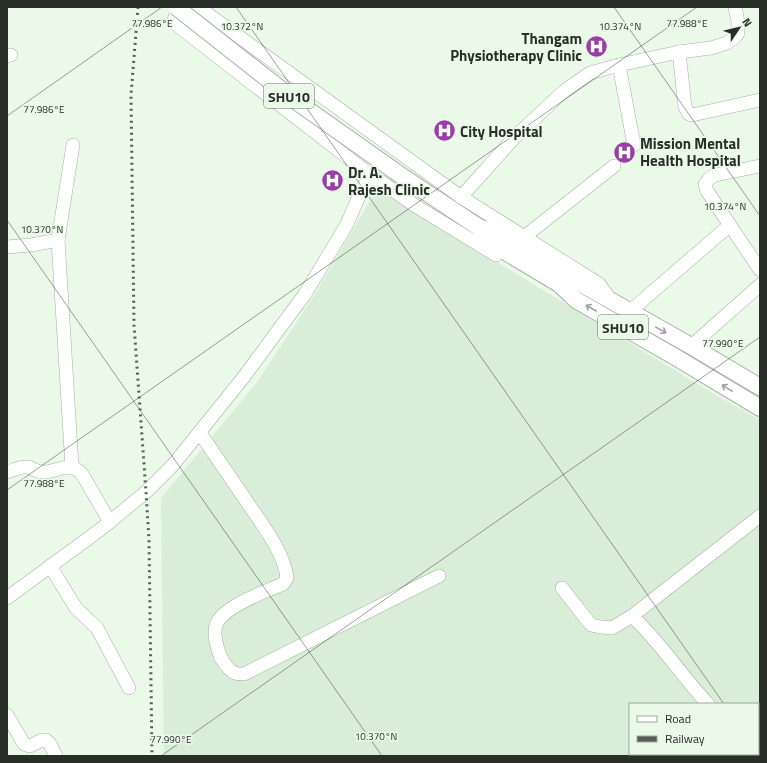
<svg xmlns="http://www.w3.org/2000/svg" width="767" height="763" viewBox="0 0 767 763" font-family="'Titillium Web',sans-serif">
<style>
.built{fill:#daedd8;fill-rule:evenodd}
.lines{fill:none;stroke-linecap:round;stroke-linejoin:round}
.minor-casing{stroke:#a4b1a3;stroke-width:14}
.major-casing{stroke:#a4b1a3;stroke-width:18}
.minor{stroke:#fff;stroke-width:13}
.major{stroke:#fff;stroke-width:16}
.rail{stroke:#565d55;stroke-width:3;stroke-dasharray:2 4;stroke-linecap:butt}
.major-bridge-casing{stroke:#a4b1a3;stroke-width:18;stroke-linecap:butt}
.major-bridge{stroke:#fff;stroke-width:16}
.oneway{stroke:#9fa19f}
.ticks{fill:none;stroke:#292e29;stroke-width:1;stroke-opacity:0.45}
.labels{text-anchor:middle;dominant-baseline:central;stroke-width:3.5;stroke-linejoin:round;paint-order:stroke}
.shield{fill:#ebf9e9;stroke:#636b63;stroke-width:1}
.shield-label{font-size:14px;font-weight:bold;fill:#292e29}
.poi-label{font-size:15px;font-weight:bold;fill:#292e29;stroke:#ebf9e9;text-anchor:start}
.ticks-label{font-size:10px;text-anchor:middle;fill:#292e29;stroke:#ebf9e9;stroke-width:3.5;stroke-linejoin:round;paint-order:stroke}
</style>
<rect width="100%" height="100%" fill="#ebf9e9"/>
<path class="built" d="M 377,189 L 709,391 L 760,420 L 760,755 L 164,756 L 161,498 L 258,381 L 315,294 ZM 630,704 L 758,704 L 758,754 L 630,754 Z"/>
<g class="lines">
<defs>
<g id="minor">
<path d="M 180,7 L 173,22 L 374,178"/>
<path d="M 198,7 L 461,197"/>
<path d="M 679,52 L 685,107 L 689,114 L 692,115 L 760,100"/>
<path d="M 7,56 L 11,55"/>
<path d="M 619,65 L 634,145"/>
<path d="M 760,166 L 715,175 L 709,179 L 705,184 L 707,191 L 760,270"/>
<path d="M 524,237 L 614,166"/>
<path d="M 7,247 L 31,245 L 58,240"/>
<path d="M 610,299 L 599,284 L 461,197 L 515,137 L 564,91 L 590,73 L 619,65 L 679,52 L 711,48 L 727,43 L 735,37 L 738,33 L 738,22 L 735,7"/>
<path d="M 629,312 L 730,225"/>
<path d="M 691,346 L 760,285"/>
<path d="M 200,433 C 215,455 230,477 245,499 C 260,522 284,551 287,578 L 283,584 C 266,591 222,607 216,625 C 213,635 217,648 221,658 C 224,663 229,671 235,673 C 237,674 242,674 244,674 L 439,576"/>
<path d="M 72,467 L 58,240 L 73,145"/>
<path d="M 7,472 C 14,470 21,466 28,467 C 34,469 37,472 43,472 C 58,472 69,460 82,474 L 110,522"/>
<path d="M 50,566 L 76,608 L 97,628 L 129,688"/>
<path d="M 562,588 L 591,625 L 601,627 L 612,628 L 632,616 C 660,642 681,675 708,704"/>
<path d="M 7,598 L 101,529 L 146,492 L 173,465 L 243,378 L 305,294 L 347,224 L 363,187 L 367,182 L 369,179 L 374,178 L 380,181 L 414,205 L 496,255"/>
<path d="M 632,616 L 760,516"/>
<path d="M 7,715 L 24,744 L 30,746 L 42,740 L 46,740 L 50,744 L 56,756"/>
<path d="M 758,727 L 760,727"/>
</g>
<g id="major">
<path d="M 406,179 L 480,228 L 489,242 L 559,284 L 576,300 L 677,358 L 760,408"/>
<path d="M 480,228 L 495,231 L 578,282 L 691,346 L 760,387"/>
</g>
</defs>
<use href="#minor" class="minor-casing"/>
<use href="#major" class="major-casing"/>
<use href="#minor" class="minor"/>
<use href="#major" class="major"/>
<path class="rail" d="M 138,7 L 131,95 L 134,325 L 146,492 L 149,540 L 152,756"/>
<defs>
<path id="major-bridge" d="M 176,7 L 297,102 L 406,179"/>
</defs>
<use href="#major-bridge" class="major-bridge-casing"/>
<use href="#major-bridge" class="major-bridge"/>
</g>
<defs><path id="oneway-shaft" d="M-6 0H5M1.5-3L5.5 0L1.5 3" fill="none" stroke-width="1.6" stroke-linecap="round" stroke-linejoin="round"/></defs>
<g class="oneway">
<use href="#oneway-shaft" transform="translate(591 308) rotate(-150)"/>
<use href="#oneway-shaft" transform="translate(661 330) rotate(29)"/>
<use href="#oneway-shaft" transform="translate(727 388) rotate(-149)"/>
</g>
<path class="ticks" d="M 236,7 L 724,704M 614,7 L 760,216M 7,116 L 162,7M 7,220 L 382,756M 7,490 L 697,7M 758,713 L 760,711M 758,753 L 760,756M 161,756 L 760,337M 696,756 L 699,754"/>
<defs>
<symbol id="hospital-disc" viewBox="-11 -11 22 22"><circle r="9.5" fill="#9a3da7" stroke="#ebf9e9"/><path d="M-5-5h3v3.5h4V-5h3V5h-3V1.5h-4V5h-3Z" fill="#fff"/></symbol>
</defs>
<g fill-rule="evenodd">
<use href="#hospital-disc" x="584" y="34" width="25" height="25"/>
<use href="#hospital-disc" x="432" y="118" width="25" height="25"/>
<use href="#hospital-disc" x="612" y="140" width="25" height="25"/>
<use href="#hospital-disc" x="320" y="168" width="25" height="25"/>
</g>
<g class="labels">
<g class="shield">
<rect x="264" y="84" width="50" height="24" rx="3"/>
<rect x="598" y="315" width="50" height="24" rx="3"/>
</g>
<g class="shield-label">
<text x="289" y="96">SHU10</text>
<text x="623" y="327">SHU10</text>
</g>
<g class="poi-label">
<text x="582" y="38" text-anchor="end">Thangam<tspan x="582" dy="17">Physiotherapy Clinic</tspan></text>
<text x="460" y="131">City Hospital</text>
<text x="640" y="143">Mission Mental<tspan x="640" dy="17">Health Hospital</tspan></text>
<text x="348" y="172">Dr. A.<tspan x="348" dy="17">Rajesh Clinic</tspan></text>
</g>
</g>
<g class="ticks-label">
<text x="152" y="27">77.986°E</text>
<text x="687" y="27">77.988°E</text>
<text x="242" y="30">10.372°N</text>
<text x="620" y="30">10.374°N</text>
<text x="44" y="113">77.986°E</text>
<text x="725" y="210">10.374°N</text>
<text x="42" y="233">10.370°N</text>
<text x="723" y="347">77.990°E</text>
<text x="44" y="487">77.988°E</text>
<text x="376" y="740">10.370°N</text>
<text x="171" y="743">77.990°E</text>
</g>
<rect width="767" height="763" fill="none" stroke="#292e29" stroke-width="16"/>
<rect x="629" y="703" width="130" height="52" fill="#ebf9e9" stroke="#9da89c"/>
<rect x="637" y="716" width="20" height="6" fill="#ffffff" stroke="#9da89c"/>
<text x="665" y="723" font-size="12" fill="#292e29">Road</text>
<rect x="637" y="736" width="20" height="6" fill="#565d55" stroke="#9da89c"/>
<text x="665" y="743" font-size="12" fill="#292e29">Railway</text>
<g transform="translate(739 28) rotate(55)" stroke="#ebf9e9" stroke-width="3" paint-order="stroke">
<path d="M0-3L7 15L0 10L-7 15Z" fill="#292e29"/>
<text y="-6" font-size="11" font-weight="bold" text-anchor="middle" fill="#292e29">N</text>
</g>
</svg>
